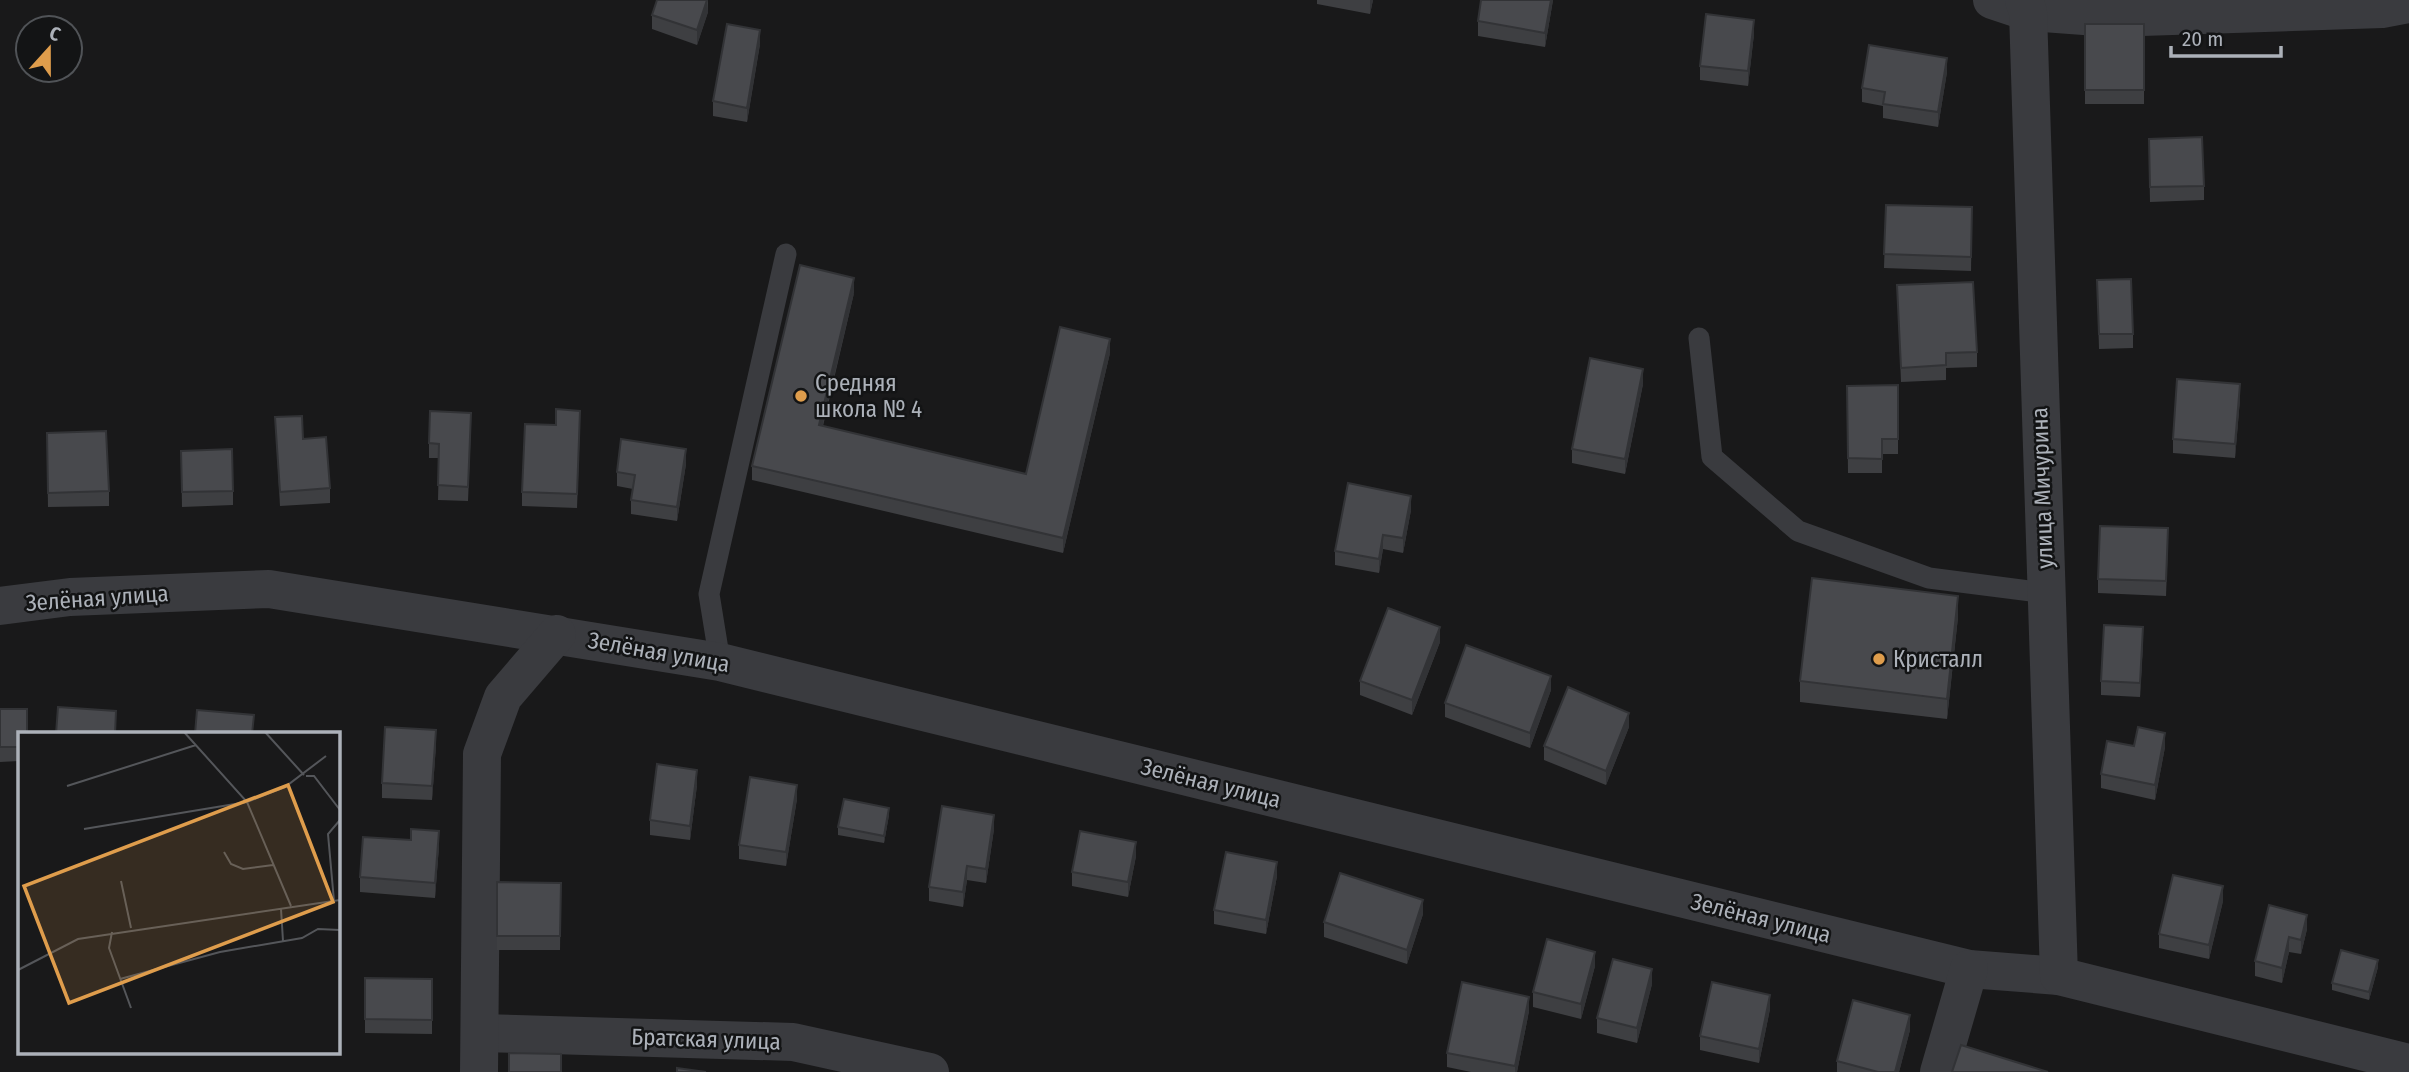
<svg xmlns="http://www.w3.org/2000/svg" width="2409" height="1072" viewBox="0 0 2409 1072" font-family="'Fira Sans Condensed',sans-serif">
<style>
.lines{fill:none;stroke-linecap:round;stroke-linejoin:round}
.service{stroke:#3a3b3f;stroke-width:21}
.minor{stroke:#3a3b3f;stroke-width:38}
.tertiary{stroke:#3a3b3f;stroke-width:38}
.wall{fill:#3e3f42}
.shaded-wall{fill:#323336}
.building{fill:#48494d;stroke:#323336;stroke-width:2}
.poi-dot{fill:#df9d4c;stroke:#131415;stroke-width:2.5}
.labels{text-anchor:middle;dominant-baseline:central;stroke-width:5;stroke-linejoin:round;paint-order:stroke}
.poi-label{font-size:23px;fill:#acb1b9;stroke:#131415;text-anchor:start}
.street-label{font-size:23px;fill:#acb1b9;stroke:#131415}
.inset-road{fill:none;stroke:#54565a;stroke-width:2}
.view{fill:#df9d4c;fill-opacity:0.15;stroke:#df9d4c;stroke-width:3.5}
.inset-edge{fill:none;stroke:#acb1b9;stroke-width:3.5}
</style>
<rect width="100%" height="100%" fill="#19191a"/>
<g class="lines">
<g class="service">
<path d="M 1699,338 L 1712,457 L 1798,531 L 1929,578 L 2046,593"/>
<path d="M 720,662 L 709,594 L 786,254"/>
</g>
<g class="minor">
<path d="M 1992,0 L 2028,12 L 2111,18 L 2382,9 L 2409,4"/>
<path d="M 0,606 L 70,597 L 269,589 L 720,662 L 1969,969 L 2059,976"/>
<path d="M 480,1033 L 793,1042 L 930,1072"/>
<path d="M 479,1072 L 482,754 L 503,697 L 557,634"/>
<path d="M 1939,1072 L 1969,969"/>
</g>
<path class="tertiary" d="M 2024,0 L 2028,12 L 2059,976 L 2409,1063"/>
</g>
<g class="wall">
<path d="M 708,0 L 708,12 L 697,45 L 652,29 L 652,15 Z"/>
<path d="M 1317,0 L 1373,0 L 1370,14 L 1317,4 Z"/>
<path d="M 1481,0 L 1553,0 L 1545,47 L 1478,36 L 1478,21 Z"/>
<rect x="2085" y="24" width="59" height="80"/>
<path d="M 1754,34 L 1748,86 L 1700,80 L 1700,66 Z"/>
<path d="M 760,44 L 747,122 L 713,116 L 713,101 Z"/>
<path d="M 1947,72 L 1938,127 L 1883,118 L 1883,106 L 1862,102 L 1862,88 Z"/>
<path d="M 2149,153 L 2204,186 L 2204,200 L 2150,202 Z"/>
<path d="M 1886,205 L 1972,207 L 1971,271 L 1884,268 Z"/>
<path d="M 2097,280 L 2133,334 L 2133,348 L 2099,349 Z"/>
<path d="M 1897,285 L 1977,352 L 1977,367 L 1946,368 L 1946,380 L 1901,382 Z"/>
<path d="M 854,293 L 823,426 L 1026,474 L 1110,353 L 1063,553 L 752,480 L 752,466 Z"/>
<path d="M 1643,384 L 1625,474 L 1572,463 L 1572,449 Z"/>
<path d="M 1898,385 L 1898,454 L 1882,454 L 1882,473 L 1848,473 L 1847,386 Z"/>
<path d="M 2240,399 L 2235,458 L 2173,453 L 2173,439 Z"/>
<path d="M 275,417 L 330,488 L 330,503 L 280,506 Z"/>
<path d="M 580,425 L 577,508 L 522,506 L 522,492 Z"/>
<path d="M 471,427 L 468,501 L 438,500 L 439,458 L 429,458 L 429,443 Z"/>
<path d="M 47,448 L 109,491 L 109,506 L 48,507 Z"/>
<path d="M 181,451 L 233,491 L 233,505 L 182,507 Z"/>
<path d="M 686,464 L 677,521 L 631,514 L 631,500 L 633,489 L 617,486 L 617,472 Z"/>
<path d="M 1411,510 L 1403,553 L 1383,549 L 1379,573 L 1335,565 L 1335,551 Z"/>
<path d="M 2168,543 L 2166,596 L 2098,593 L 2098,579 Z"/>
<path d="M 1958,617 L 1947,719 L 1800,702 L 1800,681 Z"/>
<path d="M 1440,642 L 1412,715 L 1360,695 L 1360,681 Z"/>
<path d="M 2143,642 L 2140,697 L 2101,695 L 2101,681 Z"/>
<path d="M 1551,690 L 1530,748 L 1445,717 L 1445,703 Z"/>
<path d="M 0,709 L 19,734 L 19,761 L 0,762 Z"/>
<path d="M 1629,727 L 1606,785 L 1544,760 L 1544,746 Z"/>
<path d="M 436,745 L 432,800 L 382,798 L 382,783 Z"/>
<path d="M 2134,746 L 2165,747 L 2155,800 L 2101,788 L 2101,774 Z"/>
<path d="M 697,785 L 690,840 L 650,835 L 650,820 Z"/>
<path d="M 797,799 L 786,866 L 739,859 L 739,845 Z"/>
<path d="M 889,815 L 884,843 L 838,835 L 838,827 Z"/>
<path d="M 994,829 L 986,883 L 967,880 L 963,907 L 929,901 L 929,887 Z"/>
<path d="M 439,846 L 435,898 L 360,892 L 360,877 Z"/>
<path d="M 1136,856 L 1128,897 L 1072,886 L 1072,872 Z"/>
<path d="M 1277,876 L 1266,934 L 1214,924 L 1214,910 Z"/>
<path d="M 497,882 L 561,883 L 560,950 L 497,950 Z"/>
<path d="M 2223,901 L 2209,959 L 2159,948 L 2159,934 Z"/>
<path d="M 2269,905 L 2307,929 L 2301,954 L 2289,952 L 2282,983 L 2255,976 L 2255,961 Z"/>
<path d="M 1423,914 L 1407,964 L 1324,937 L 1324,922 Z"/>
<path d="M 1595,966 L 1581,1019 L 1533,1007 L 1533,992 Z"/>
<path d="M 2378,967 L 2369,1000 L 2332,990 L 2332,983 Z"/>
<path d="M 365,978 L 432,979 L 432,1034 L 365,1033 Z"/>
<path d="M 1652,984 L 1637,1043 L 1597,1033 L 1597,1018 Z"/>
<path d="M 1770,1009 L 1759,1063 L 1700,1050 L 1700,1036 Z"/>
<path d="M 1529,1011 L 1517,1072 L 1471,1072 L 1447,1067 L 1447,1053 Z"/>
<path d="M 1910,1030 L 1899,1072 L 1837,1072 L 1837,1061 Z"/>
</g>
<g class="shaded-wall">
<path d="M 707,0 L 708,12 L 697,45 L 697,30 Z"/>
<path d="M 1370,0 L 1373,0 L 1370,14 Z"/>
<path d="M 1551,0 L 1553,0 L 1545,47 L 1545,33 Z"/>
<path d="M 1754,20 L 1754,34 L 1748,86 L 1748,71 Z"/>
<path d="M 760,30 L 760,44 L 747,122 L 747,108 Z"/>
<path d="M 1947,58 L 1947,72 L 1938,127 L 1938,112 Z"/>
<path d="M 854,278 L 854,293 L 819,440 L 819,425 Z"/>
<path d="M 1110,339 L 1110,353 L 1063,553 L 1063,538 Z"/>
<path d="M 1643,369 L 1643,384 L 1625,474 L 1625,459 Z"/>
<path d="M 2240,384 L 2240,399 L 2235,458 L 2235,444 Z"/>
<path d="M 686,449 L 686,464 L 677,521 L 677,507 Z"/>
<path d="M 1411,496 L 1411,510 L 1403,553 L 1403,538 Z"/>
<path d="M 1383,535 L 1383,549 L 1379,573 L 1379,559 Z"/>
<path d="M 1958,596 L 1958,617 L 1947,719 L 1947,699 Z"/>
<path d="M 1440,627 L 1440,642 L 1412,715 L 1412,700 Z"/>
<path d="M 2143,627 L 2143,642 L 2140,697 L 2140,683 Z"/>
<path d="M 1551,676 L 1551,690 L 1530,748 L 1530,733 Z"/>
<path d="M 1629,713 L 1629,727 L 1606,785 L 1606,771 Z"/>
<path d="M 436,730 L 436,745 L 432,800 L 432,786 Z"/>
<path d="M 2165,733 L 2165,747 L 2155,800 L 2155,785 Z"/>
<path d="M 697,770 L 697,785 L 690,840 L 690,826 Z"/>
<path d="M 797,785 L 797,799 L 786,866 L 786,852 Z"/>
<path d="M 889,808 L 889,815 L 884,843 L 884,836 Z"/>
<path d="M 994,815 L 994,829 L 986,883 L 986,869 Z"/>
<path d="M 439,831 L 439,846 L 435,898 L 435,883 Z"/>
<path d="M 1136,842 L 1136,856 L 1128,897 L 1128,882 Z"/>
<path d="M 1277,862 L 1277,876 L 1266,934 L 1266,920 Z"/>
<path d="M 967,866 L 967,880 L 963,907 L 963,892 Z"/>
<path d="M 2223,886 L 2223,901 L 2209,959 L 2209,945 Z"/>
<path d="M 1423,900 L 1423,914 L 1407,964 L 1407,950 Z"/>
<path d="M 2307,915 L 2307,929 L 2301,954 L 2301,940 Z"/>
<path d="M 2289,937 L 2289,952 L 2282,983 L 2282,968 Z"/>
<path d="M 1595,952 L 1595,966 L 1581,1019 L 1581,1004 Z"/>
<path d="M 2378,960 L 2378,967 L 2369,1000 L 2369,992 Z"/>
<path d="M 1652,969 L 1652,984 L 1637,1043 L 1637,1028 Z"/>
<path d="M 1770,995 L 1770,1009 L 1759,1063 L 1759,1049 Z"/>
<path d="M 1529,997 L 1529,1011 L 1517,1072 L 1515,1072 L 1515,1066 Z"/>
<path d="M 1910,1015 L 1910,1030 L 1899,1072 L 1895,1072 Z"/>
</g>
<g class="building">
<path d="M 657,0 L 707,0 L 697,30 L 652,15 Z"/>
<path d="M 1481,0 L 1551,0 L 1545,33 L 1478,21 Z"/>
<path d="M 1706,14 L 1754,20 L 1748,71 L 1700,66 Z"/>
<path d="M 727,24 L 760,30 L 747,108 L 713,101 Z"/>
<rect x="2085" y="24" width="59" height="66"/>
<path d="M 1869,45 L 1947,58 L 1938,112 L 1883,104 L 1885,92 L 1862,88 Z"/>
<path d="M 2202,137 L 2204,186 L 2150,187 L 2149,139 Z"/>
<path d="M 1886,205 L 1972,207 L 1971,257 L 1884,254 Z"/>
<path d="M 800,265 L 854,278 L 819,425 L 1026,474 L 1060,327 L 1110,339 L 1063,538 L 752,466 Z"/>
<path d="M 2131,279 L 2133,334 L 2099,334 L 2097,280 Z"/>
<path d="M 1973,282 L 1977,352 L 1946,353 L 1946,365 L 1901,368 L 1897,285 Z"/>
<path d="M 1590,358 L 1643,369 L 1625,459 L 1572,449 Z"/>
<path d="M 2177,379 L 2240,384 L 2235,444 L 2173,439 Z"/>
<path d="M 1898,385 L 1898,439 L 1882,439 L 1882,459 L 1848,458 L 1847,386 Z"/>
<path d="M 556,409 L 580,411 L 577,494 L 522,492 L 525,424 L 556,425 Z"/>
<path d="M 430,411 L 471,413 L 468,487 L 438,485 L 439,444 L 429,443 Z"/>
<path d="M 302,416 L 303,439 L 326,437 L 330,488 L 280,492 L 275,417 Z"/>
<path d="M 106,431 L 109,491 L 48,493 L 47,433 Z"/>
<path d="M 621,439 L 686,449 L 677,507 L 631,500 L 635,475 L 617,472 Z"/>
<path d="M 232,449 L 233,491 L 182,492 L 181,451 Z"/>
<path d="M 1348,483 L 1411,496 L 1403,538 L 1383,535 L 1379,559 L 1335,551 Z"/>
<path d="M 2100,526 L 2168,528 L 2166,581 L 2098,579 Z"/>
<path d="M 1812,578 L 1958,596 L 1947,699 L 1800,681 Z"/>
<path d="M 1388,608 L 1440,627 L 1412,700 L 1360,681 Z"/>
<path d="M 2104,625 L 2143,627 L 2140,683 L 2101,681 Z"/>
<path d="M 1466,645 L 1551,676 L 1530,733 L 1445,703 Z"/>
<path d="M 1568,687 L 1629,713 L 1606,771 L 1544,746 Z"/>
<path d="M 58,707 L 116,711 L 115,734 L 56,734 Z"/>
<path d="M 0,709 L 27,709 L 27,734 L 19,734 L 19,747 L 0,747 Z"/>
<path d="M 197,710 L 254,715 L 252,734 L 195,734 Z"/>
<path d="M 385,727 L 436,730 L 432,786 L 382,783 Z"/>
<path d="M 2138,727 L 2165,733 L 2155,785 L 2101,774 L 2107,741 L 2134,746 Z"/>
<path d="M 657,764 L 697,770 L 690,826 L 650,820 Z"/>
<path d="M 750,777 L 797,785 L 786,852 L 739,845 Z"/>
<path d="M 844,799 L 889,808 L 884,836 L 838,827 Z"/>
<path d="M 942,806 L 994,815 L 986,869 L 967,866 L 963,892 L 929,887 Z"/>
<path d="M 411,829 L 439,831 L 435,883 L 360,877 L 363,837 L 411,840 Z"/>
<path d="M 1080,831 L 1136,842 L 1128,882 L 1072,872 Z"/>
<path d="M 1226,852 L 1277,862 L 1266,920 L 1214,910 Z"/>
<path d="M 1340,873 L 1423,900 L 1407,950 L 1324,922 Z"/>
<path d="M 2173,875 L 2223,886 L 2209,945 L 2159,934 Z"/>
<path d="M 497,882 L 561,883 L 560,936 L 497,936 Z"/>
<path d="M 2269,905 L 2307,915 L 2301,940 L 2289,937 L 2282,968 L 2255,961 Z"/>
<path d="M 1547,939 L 1595,952 L 1581,1004 L 1533,992 Z"/>
<path d="M 2341,950 L 2378,960 L 2369,992 L 2332,983 Z"/>
<path d="M 1613,959 L 1652,969 L 1637,1028 L 1597,1018 Z"/>
<path d="M 365,978 L 432,979 L 432,1020 L 365,1019 Z"/>
<path d="M 1462,982 L 1529,997 L 1515,1066 L 1447,1053 Z"/>
<path d="M 1712,982 L 1770,995 L 1759,1049 L 1700,1036 Z"/>
<path d="M 1853,1000 L 1910,1015 L 1895,1072 L 1878,1072 L 1837,1061 Z"/>
<path d="M 1961,1045 L 2048,1072 L 1952,1072 Z"/>
<path d="M 509,1053 L 561,1054 L 561,1072 L 509,1072 Z"/>
<path d="M 677,1068 L 706,1072 L 677,1072 Z"/>
</g>
<g class="poi-dot">
<circle cx="801" cy="396" r="7"/>
<circle cx="1879" cy="659" r="7"/>
</g>
<g class="labels">
<g class="poi-label">
<text x="815" y="383">Средняя<tspan x="815" dy="26">школа № 4</tspan></text>
<text x="1893" y="659">Кристалл</text>
</g>
<g class="street-label">
<text transform="translate(2042 488) rotate(-92)">улица Мичурина</text>
<text transform="translate(97 598) rotate(-4)">Зелёная улица</text>
<text transform="translate(659 652) rotate(10)">Зелёная улица</text>
<text transform="translate(1211 783) rotate(14)">Зелёная улица</text>
<text transform="translate(1761 918) rotate(14)">Зелёная улица</text>
<text transform="translate(706 1039) rotate(2)">Братская улица</text>
</g>
</g>
<g transform="translate(18 732)">
<rect width="322" height="322" fill="#19191a"/>
<path class="inset-road" d="M 166,0 L 229,70 L 273,174M 247,0 L 286,43M 288,44 L 296,44 L 322,78M 49,54 L 178,13M 66,97 L 229,70 L 267,55 L 308,24M 206,120 L 213,132 L 225,137 L 255,133M 103,149 L 113,196M 316,169 L 310,102 L 322,88M 263,177 L 265,209M 94,200 L 91,216 L 113,276M 0,238 L 60,207 L 322,168M 102,247 L 202,220 L 284,206 L 300,197 L 322,198"/>
<path class="view" d="M 270,53 L 315,170 L 51,271 L 6,154 Z"/>
<rect width="322" height="322" class="inset-edge"/>
</g>
<g transform="translate(49 49) rotate(21)"><circle r="33" fill="#131415" stroke="#505357" stroke-width="2"/>
<path d="M0-5L12 26L0 18L-12 26Z" fill="#df9d4c"/>
<text y="-10" font-size="19" font-weight="bold" text-anchor="middle" fill="#acb1b9">С</text>
</g>
<path d="M2171 46v10h110v-10" fill="none" stroke="#acb1b9" stroke-width="3.5"/>
<text x="2182" y="46" font-size="21" fill="#acb1b9" stroke="#131415" stroke-width="5" paint-order="stroke">20 m</text>
</svg>
